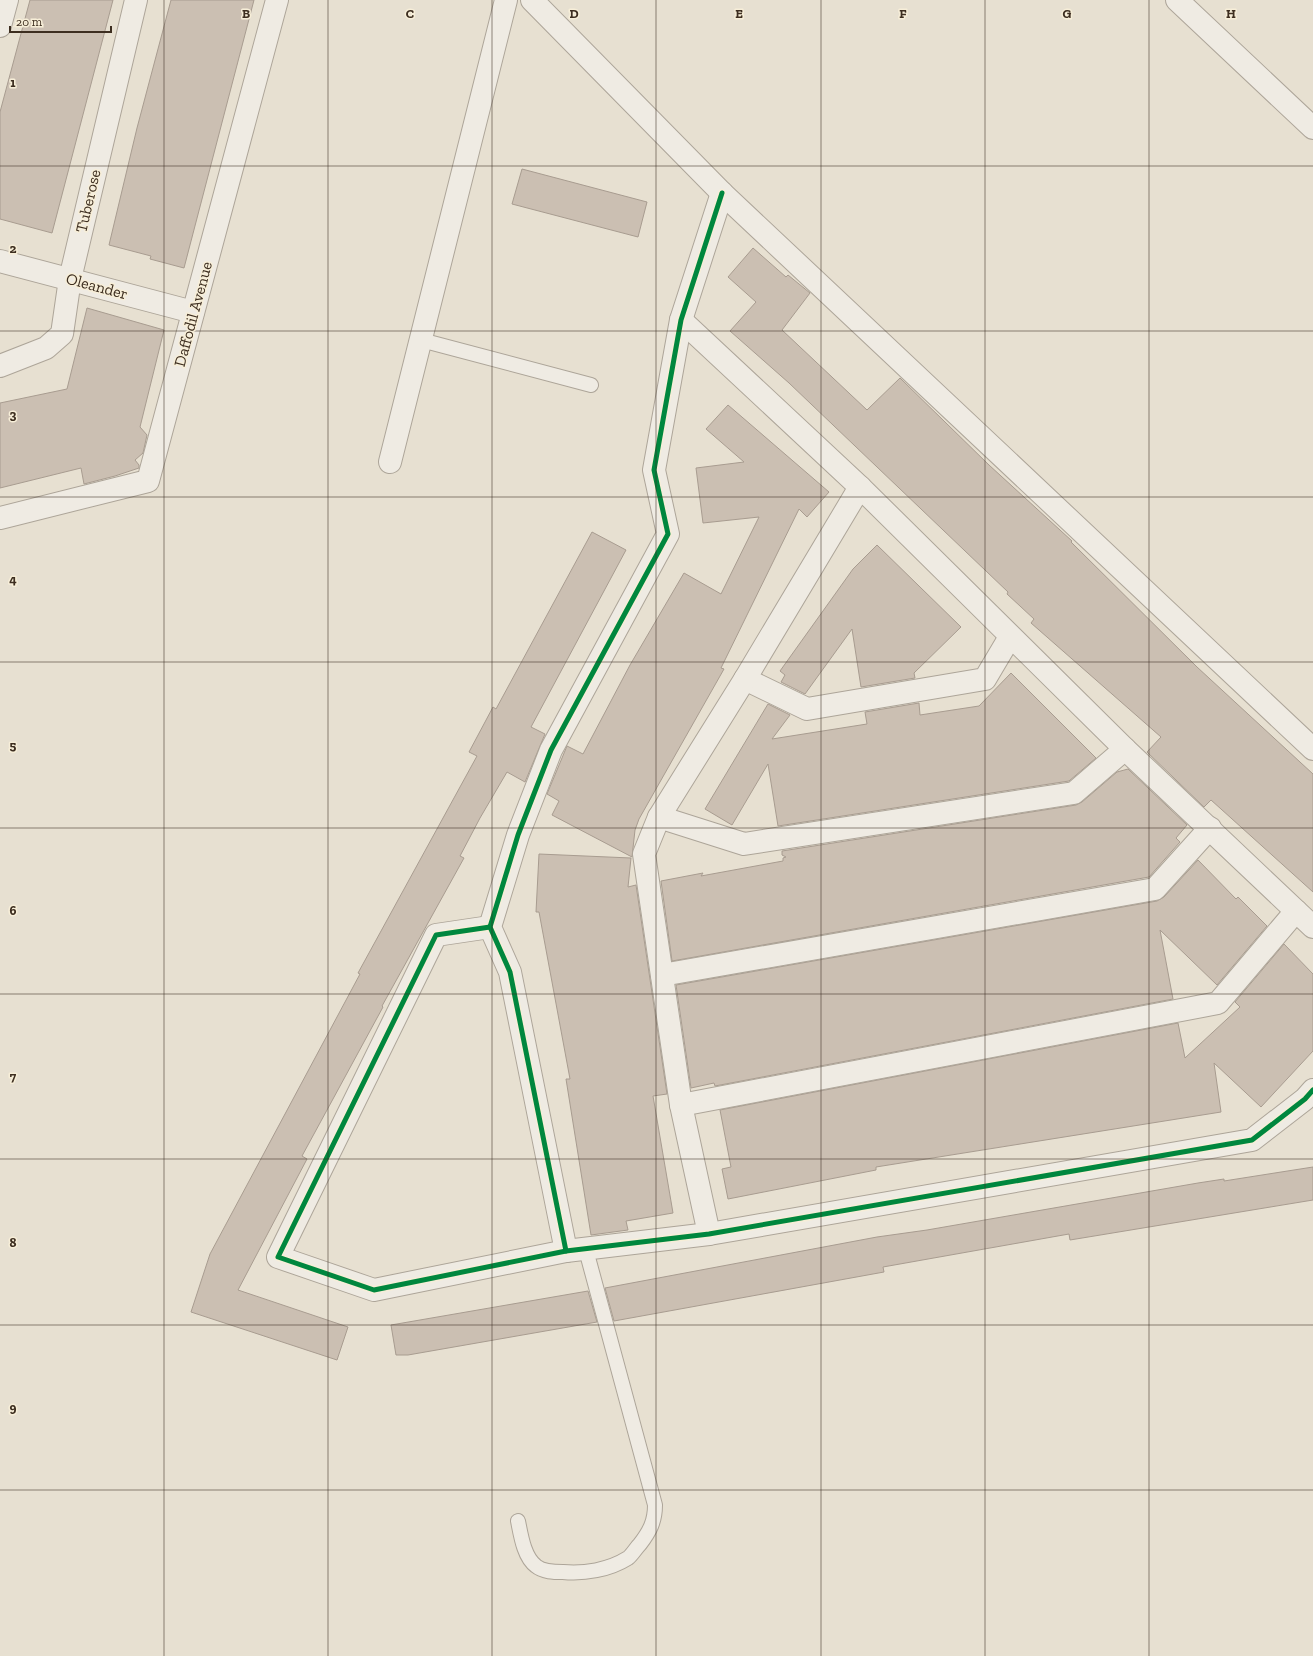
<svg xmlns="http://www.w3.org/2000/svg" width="1313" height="1656" viewBox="0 0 1313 1656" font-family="'Zilla Slab',serif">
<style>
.building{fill:#cbbfb2;stroke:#a89c90}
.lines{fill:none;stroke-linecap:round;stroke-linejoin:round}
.service-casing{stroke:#ada599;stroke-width:16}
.minor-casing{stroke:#ada599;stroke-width:24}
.service{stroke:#efebe3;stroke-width:14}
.minor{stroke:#efebe3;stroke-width:22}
.cycleway-casing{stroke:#f7eed8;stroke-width:8}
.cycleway{stroke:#00873e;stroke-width:5}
.grid{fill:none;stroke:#3d2e20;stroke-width:1;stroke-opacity:0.55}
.labels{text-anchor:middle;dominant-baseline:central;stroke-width:3;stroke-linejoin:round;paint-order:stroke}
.street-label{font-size:16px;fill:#3d2e20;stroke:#f7eed8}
.grid-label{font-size:13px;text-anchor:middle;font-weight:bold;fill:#3d2e20;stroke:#f7eed8;stroke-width:3;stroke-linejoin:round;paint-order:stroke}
</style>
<rect width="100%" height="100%" fill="#e7e0d1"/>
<g class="building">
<path d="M 30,0 L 113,0 L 52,233 L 0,219 L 0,112 Z"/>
<path d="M 171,0 L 254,0 L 184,268 L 150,259 L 151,256 L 109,245 L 137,128 Z"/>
<path d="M 522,169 L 647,202 L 638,237 L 512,204 Z"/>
<path d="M 753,248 L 786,277 L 788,275 L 810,293 L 782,330 L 867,410 L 900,378 L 989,465 L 1072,541 L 1071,542 L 1197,667 L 1313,774 L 1313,892 L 1211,800 L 1204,807 L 1147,752 L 1161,737 L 1031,623 L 1034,619 L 1007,594 L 1008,592 L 789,383 L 730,331 L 756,302 L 728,277 Z"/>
<path d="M 87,308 L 164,330 L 140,427 L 147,435 L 143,453 L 135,460 L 139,465 L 139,468 L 115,476 L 84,484 L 81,468 L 0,488 L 0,403 L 67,389 Z"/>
<path d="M 728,405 L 829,492 L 807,517 L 799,509 L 721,668 L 724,669 L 639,819 L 635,830 L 632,857 L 552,815 L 559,801 L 547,794 L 567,746 L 583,754 L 630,665 L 684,573 L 721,594 L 759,517 L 703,523 L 696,468 L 744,462 L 706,429 Z"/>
<path d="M 592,532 L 626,550 L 531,727 L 545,734 L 525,782 L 507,772 L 480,818 L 460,856 L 464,858 L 382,1006 L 383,1007 L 302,1156 L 307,1159 L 238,1290 L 348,1327 L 337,1360 L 191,1312 L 210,1254 L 360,974 L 358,973 L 477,756 L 469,752 L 493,707 L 496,709 Z"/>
<path d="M 877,545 L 961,627 L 914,673 L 915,678 L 861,687 L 852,629 L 805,694 L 781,682 L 785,675 L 780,671 L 853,569 Z"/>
<path d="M 1011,673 L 1096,758 L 1069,781 L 778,826 L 768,764 L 732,825 L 705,809 L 768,704 L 790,715 L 772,739 L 867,724 L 865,712 L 919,703 L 920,715 L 979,706 Z"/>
<path d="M 1128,769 L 1187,825 L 1176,838 L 1180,842 L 1149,877 L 672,961 L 661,881 L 703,873 L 701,876 L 783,861 L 783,858 L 786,857 L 782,855 L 782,851 L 1076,805 L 1082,802 L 1117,772 Z"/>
<path d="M 539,854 L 631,858 L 628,887 L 636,885 L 667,1094 L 653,1096 L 673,1213 L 626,1221 L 628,1230 L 591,1235 L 566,1079 L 570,1079 L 539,912 L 536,912 Z"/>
<path d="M 1198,860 L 1236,899 L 1238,897 L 1267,926 L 1217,985 L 1160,930 L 1173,999 L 715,1086 L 714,1083 L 691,1088 L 676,985 L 1157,901 L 1164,897 Z"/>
<path d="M 1284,944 L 1313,974 L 1313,1051 L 1261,1107 L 1214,1063 L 1221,1112 L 876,1167 L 876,1170 L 728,1199 L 722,1169 L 731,1167 L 720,1110 L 1178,1023 L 1185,1058 L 1240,1007 L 1235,1002 Z"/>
<path d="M 1313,1167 L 1313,1200 L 1070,1240 L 1069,1234 L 883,1267 L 884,1272 L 614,1321 L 605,1288 L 877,1237 L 927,1230 L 1198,1183 L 1224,1179 L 1224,1181 Z"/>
<path d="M 588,1291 L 597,1322 L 408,1355 L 396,1355 L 391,1325 Z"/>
</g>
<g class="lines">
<defs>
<g id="service">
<path d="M 421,340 L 591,385"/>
<path d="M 518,1521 C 521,1536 524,1557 536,1566 C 543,1572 554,1572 563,1572 C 584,1574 609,1570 628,1558 C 632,1555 636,1548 640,1544 C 650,1531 655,1521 655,1505 L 586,1250"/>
</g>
<g id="minor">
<path d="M 532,0 L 722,193 L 1313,749"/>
<path d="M 1177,0 L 1313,128"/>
<path d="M 0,26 L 7,0"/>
<path d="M 0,261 L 193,312"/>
<path d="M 681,320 L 860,487 L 1125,749 L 1313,927"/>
<path d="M 0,366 L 46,348 L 62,334 L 70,279 L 136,0"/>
<path d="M 390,462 L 506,0"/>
<path d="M 0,518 L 148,481 L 277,0"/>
<path d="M 745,679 L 807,709 L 985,679 L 1010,637"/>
<path d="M 659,817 L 744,844 L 1074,793 L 1125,749"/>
<path d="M 490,927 L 436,935 L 278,1257 L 374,1290 L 566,1251 L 709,1234 L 1252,1140 L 1305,1099 L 1313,1090"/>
<path d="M 662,975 L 1155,889 L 1210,828"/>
<path d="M 681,1105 L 1218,1003 L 1296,911"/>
<path d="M 709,1234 L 681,1105 L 644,854 L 659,817 L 745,679 L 860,487"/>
<path d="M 566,1251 L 510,972 L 490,927 L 518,835 L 551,750 L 668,534 L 654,470 L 681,320 L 722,193"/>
</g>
</defs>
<use href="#service" class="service-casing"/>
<use href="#minor" class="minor-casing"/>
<use href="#service" class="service"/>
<use href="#minor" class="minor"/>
<defs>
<g id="cycleway">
<path d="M 490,927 L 436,935 L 278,1257 L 374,1290 L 566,1251 L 709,1234 L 1252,1140 L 1305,1099 L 1313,1090"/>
<path d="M 566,1251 L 510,972 L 490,927 L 518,835 L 551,750 L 668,534 L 654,470 L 681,320 L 722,193"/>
</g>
</defs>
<use href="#cycleway" class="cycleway-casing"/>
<use href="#cycleway" class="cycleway"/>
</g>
<path class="grid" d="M 164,0 L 164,1656M 328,0 L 328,1656M 492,0 L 492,1656M 656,0 L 656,1656M 821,0 L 821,1656M 985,0 L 985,1656M 1149,0 L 1149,1656M 0,166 L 1313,166M 0,331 L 1313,331M 0,497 L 1313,497M 0,662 L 1313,662M 0,828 L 1313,828M 0,994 L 1313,994M 0,1159 L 1313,1159M 0,1325 L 1313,1325M 0,1490 L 1313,1490"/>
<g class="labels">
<g class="street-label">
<text transform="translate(88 201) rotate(-77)">Tuberose</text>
<text transform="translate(97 286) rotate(15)">Oleander</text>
<text transform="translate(193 314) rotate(-75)">Daffodil Avenue</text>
</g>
</g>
<g class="grid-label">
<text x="246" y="18">B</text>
<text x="410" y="18">C</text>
<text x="574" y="18">D</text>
<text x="739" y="18">E</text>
<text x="903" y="18">F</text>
<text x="1067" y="18">G</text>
<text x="1231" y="18">H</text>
<text x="13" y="87">1</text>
<text x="13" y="253">2</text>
<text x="13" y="419">3</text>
<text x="13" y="584">4</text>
<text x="13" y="750">5</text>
<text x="13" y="915">6</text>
<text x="13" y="1081">7</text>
<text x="13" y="1247">8</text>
<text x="13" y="1412">9</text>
</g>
<path d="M10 26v6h101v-6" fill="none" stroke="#3d2e20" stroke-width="2"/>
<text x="16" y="26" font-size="12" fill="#3d2e20" stroke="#f7eed8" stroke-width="3" paint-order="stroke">20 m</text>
</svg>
